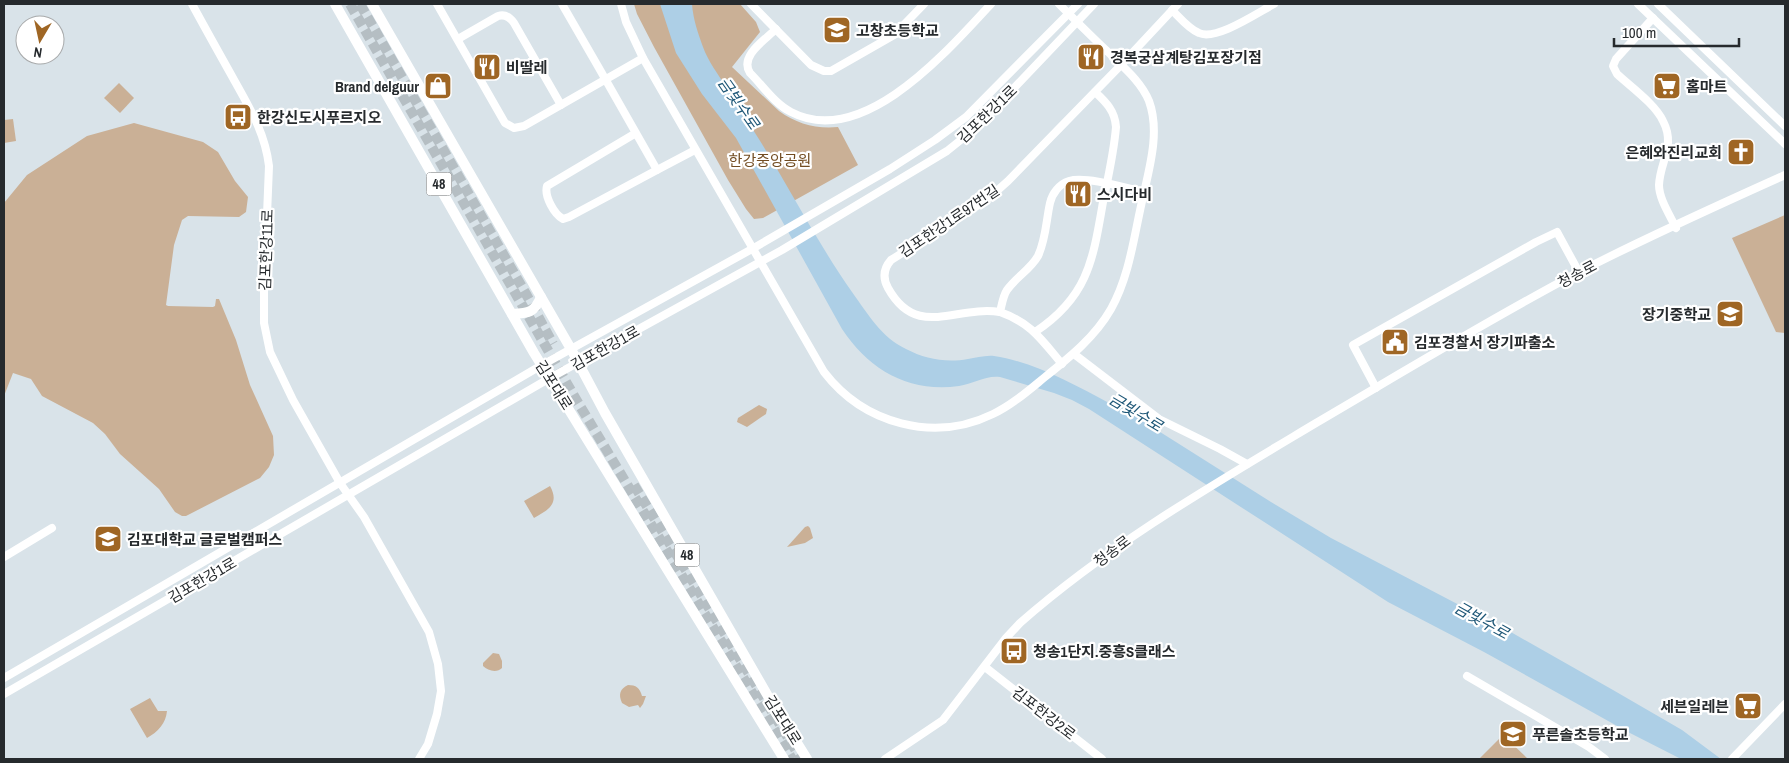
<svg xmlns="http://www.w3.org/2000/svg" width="1789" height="763" viewBox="0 0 1789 763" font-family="'Archivo Narrow','Noto Sans KR',sans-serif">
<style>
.green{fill:#cab096}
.water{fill:#adcfe6}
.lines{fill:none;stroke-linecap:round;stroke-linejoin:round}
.major-tunnel{stroke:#b5bec3;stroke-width:10;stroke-dasharray:10 5;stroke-linecap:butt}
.minor{stroke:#fff;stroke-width:8}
.major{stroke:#fff;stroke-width:10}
.labels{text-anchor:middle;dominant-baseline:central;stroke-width:4.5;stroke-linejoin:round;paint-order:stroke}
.shield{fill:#fff;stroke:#676a6c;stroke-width:1}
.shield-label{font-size:14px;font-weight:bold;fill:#262a2d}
.poi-label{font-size:15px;font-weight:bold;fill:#262a2d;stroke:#fff;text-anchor:start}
.street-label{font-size:15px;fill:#262a2d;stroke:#fff}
.park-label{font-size:15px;fill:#724c21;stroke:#fff}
.water-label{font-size:16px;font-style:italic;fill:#1e5777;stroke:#fff}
</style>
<rect width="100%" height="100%" fill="#d9e3e9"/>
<g class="green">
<path d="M 634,4 L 740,4 L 756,22 L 760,32 L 732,67 L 779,111 C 797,124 816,129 838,127 L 858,165 L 763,218 L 754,219 L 746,209 L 728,180 L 654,47 L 637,14 Z"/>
<path d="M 119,83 L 134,98 L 120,113 L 104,98 Z"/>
<path d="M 13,119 L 16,141 L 4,143 L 4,120 Z"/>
<path d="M 134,123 L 203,142 L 218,152 L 235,181 L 248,197 L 246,212 L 239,217 L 188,216 L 182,220 L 174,245 L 166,305 L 168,306 L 213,307 L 215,306 L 216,299 L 219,299 L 236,340 L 250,385 L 273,436 L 274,455 L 269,467 L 260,478 L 186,516 L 182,516 L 175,512 L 159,489 L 120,454 L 105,434 L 93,423 L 42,396 L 31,379 L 13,373 L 4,396 L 4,203 L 27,175 L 87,136 Z"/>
<path d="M 1785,215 L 1785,333 L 1776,332 L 1732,238 Z"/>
<path d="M 759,405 L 767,409 L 766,414 L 747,427 L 737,422 L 738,418 Z"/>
<path d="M 550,486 C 560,504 548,510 534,518 L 524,501 Z"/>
<path d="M 808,526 L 810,528 L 813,538 L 805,543 L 787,547 L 805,527 Z"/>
<path d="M 493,653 L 499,654 L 502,661 L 502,668 C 497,673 488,671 483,666 L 483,663 Z"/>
<path d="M 628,685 C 636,685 640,688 642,696 L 646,696 L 643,704 L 640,708 L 638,705 L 629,707 L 622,703 C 618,694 620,689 628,685 Z"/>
<path d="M 150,698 L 158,711 L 167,711 C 166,723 158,732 147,738 L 130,709 Z"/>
<path d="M 1503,735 L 1528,759 L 1479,759 Z"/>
</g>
<path class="water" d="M 660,4 L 692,4 C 693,19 698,33 703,47 C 708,61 718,74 726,87 C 738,106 750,125 762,144 C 792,193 819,245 852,292 C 868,314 881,337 906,349 C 925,359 946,363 968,359 C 976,358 985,355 994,356 C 1034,362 1073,384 1109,403 L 1111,401 L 1271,502 L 1331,538 L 1509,631 L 1613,690 L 1682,730 L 1721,759 L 1681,759 L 1628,732 L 1484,652 L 1388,602 L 1089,409 L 1072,400 L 1054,393 L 1000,377 C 986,375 973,384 959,386 C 909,393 869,370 842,329 L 736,138 L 702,94 L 676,53 Z"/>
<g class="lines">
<g class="major-tunnel">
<path d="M 350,4 L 577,401 L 792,759"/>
<path d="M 360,4 L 526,294 L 553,344"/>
<path d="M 634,485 L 801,759"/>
</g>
<g class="minor">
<path d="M 192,4 C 205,28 219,53 233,78 C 249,107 265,132 269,166 L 264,289 L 264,323 L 270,352 L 293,400 L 340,483 L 364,517 L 429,632 L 438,664 L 441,691 L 437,714 L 428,744 L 419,759"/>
<path d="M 437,4 L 505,123 L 514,128 L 524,126 L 643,58"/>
<path d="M 562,4 C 594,59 626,115 657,170 L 569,217 L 563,219 C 554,214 544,196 547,186 L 636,133"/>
<path d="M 621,4 L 626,22 L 643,58 L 824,372 C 864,424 934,443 993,414 C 1012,405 1029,390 1045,377 C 1070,357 1095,337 1111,309 C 1130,275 1134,235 1143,197 C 1150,166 1160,131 1149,101 C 1141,81 1122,66 1108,52 C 1091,36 1075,20 1059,4"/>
<path d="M 751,4 L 811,65 L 824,71 L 831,71 L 894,35 L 924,4"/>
<path d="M 1638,4 L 1785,144"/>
<path d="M 1658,4 L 1785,126"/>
<path d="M 1172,10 C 1180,18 1189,29 1199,33 C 1216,41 1257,13 1274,4"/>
<path d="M 1653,18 L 1616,59 L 1613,66 L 1617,74 C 1631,87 1655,104 1663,121 C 1676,146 1660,161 1659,185 C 1659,199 1670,215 1676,228"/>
<path d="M 776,29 C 765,40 739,56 750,73 C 763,86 775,104 791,112 C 863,150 948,50 991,4"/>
<path d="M 458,39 L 498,16 C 505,14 510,17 514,23 L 561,105"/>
<path d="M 657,170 L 695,150"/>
<path d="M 1000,312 C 955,305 917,340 888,288 C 882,277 884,268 891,260 L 974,208 L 990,197 L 1008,181 L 1121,65 L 1178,4"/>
<path d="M 1035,332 C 1088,297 1093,260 1103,202 C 1108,178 1114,152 1116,127 C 1115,111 1106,102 1095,92"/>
<path d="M 1074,354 L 1159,419 L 1220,449 L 1247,464"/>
<path d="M 1062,364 C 1041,339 1031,323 1000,312 C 1002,304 1003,296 1007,290 C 1016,277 1030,270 1038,256 C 1046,239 1046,221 1050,203 C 1052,194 1059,184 1069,181 C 1086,176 1126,188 1144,192"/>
<path d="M 1376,388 L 1353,345 L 1536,242 L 1557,232 L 1581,276"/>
<path d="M 4,557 L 52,528"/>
<path d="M 985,667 L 1102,759"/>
<path d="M 1467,676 L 1589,747 L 1605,759"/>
<path d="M 4,678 L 542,365 L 752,249 L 890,169 L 935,140 L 966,117 L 1078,4"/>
<path d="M 4,694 L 550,378 L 782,250 L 947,151 L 977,127 L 1094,4"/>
<path d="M 885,759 L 943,720 L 1006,638 L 1020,623 C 1110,544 1214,484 1316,423 C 1403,372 1490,319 1579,272 C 1647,237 1716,206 1785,175"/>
<path d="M 1732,759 L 1785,704"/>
</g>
<g class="major">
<path d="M 335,4 L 534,353 L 784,759"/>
<path d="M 372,4 L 571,349 L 605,413 L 769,698 L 807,759"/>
<path d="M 512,314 C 529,313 534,313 541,297"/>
</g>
</g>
<defs>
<symbol id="school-square" viewBox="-11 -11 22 22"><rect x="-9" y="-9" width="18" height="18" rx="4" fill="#9f6624" stroke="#fff"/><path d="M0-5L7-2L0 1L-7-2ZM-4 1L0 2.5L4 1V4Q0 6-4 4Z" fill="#fff"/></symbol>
<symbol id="restaurant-square" viewBox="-11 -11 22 22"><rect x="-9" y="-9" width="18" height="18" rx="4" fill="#9f6624" stroke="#fff"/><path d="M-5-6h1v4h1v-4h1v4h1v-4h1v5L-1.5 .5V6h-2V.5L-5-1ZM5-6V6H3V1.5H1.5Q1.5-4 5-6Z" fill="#fff"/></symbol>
<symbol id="shop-square" viewBox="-11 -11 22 22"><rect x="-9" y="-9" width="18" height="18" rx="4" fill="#9f6624" stroke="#fff"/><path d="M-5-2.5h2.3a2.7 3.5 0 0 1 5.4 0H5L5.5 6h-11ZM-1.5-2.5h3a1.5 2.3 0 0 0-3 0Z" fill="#fff"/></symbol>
<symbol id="supermarket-square" viewBox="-11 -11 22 22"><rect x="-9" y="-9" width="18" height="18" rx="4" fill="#9f6624" stroke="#fff"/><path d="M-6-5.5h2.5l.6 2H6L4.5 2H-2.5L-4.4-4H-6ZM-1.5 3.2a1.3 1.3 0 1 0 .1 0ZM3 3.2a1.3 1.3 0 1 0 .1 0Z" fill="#fff"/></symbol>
<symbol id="bus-square" viewBox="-11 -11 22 22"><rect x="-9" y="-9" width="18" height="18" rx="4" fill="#9f6624" stroke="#fff"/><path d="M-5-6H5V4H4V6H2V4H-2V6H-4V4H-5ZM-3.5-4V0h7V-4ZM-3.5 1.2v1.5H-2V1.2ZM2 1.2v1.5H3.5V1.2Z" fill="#fff"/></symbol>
<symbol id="church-square" viewBox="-11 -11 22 22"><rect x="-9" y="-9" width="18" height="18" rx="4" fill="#9f6624" stroke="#fff"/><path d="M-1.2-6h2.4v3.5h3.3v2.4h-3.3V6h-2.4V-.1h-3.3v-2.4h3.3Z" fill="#fff"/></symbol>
<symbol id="civic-square" viewBox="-11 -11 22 22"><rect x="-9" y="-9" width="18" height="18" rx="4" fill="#9f6624" stroke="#fff"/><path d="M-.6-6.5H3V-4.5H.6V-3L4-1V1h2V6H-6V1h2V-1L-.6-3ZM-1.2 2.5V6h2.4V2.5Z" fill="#fff"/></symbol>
<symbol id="university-square" viewBox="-11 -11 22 22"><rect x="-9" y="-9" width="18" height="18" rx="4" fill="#9f6624" stroke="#fff"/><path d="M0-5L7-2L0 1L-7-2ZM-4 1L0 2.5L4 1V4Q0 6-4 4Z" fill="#fff"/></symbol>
</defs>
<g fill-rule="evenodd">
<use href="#school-square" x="821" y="14" width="32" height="32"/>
<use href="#restaurant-square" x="1075" y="41" width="32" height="32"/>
<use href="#restaurant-square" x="471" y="51" width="32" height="32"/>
<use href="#shop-square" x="422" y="70" width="32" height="32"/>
<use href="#supermarket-square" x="1651" y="70" width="32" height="32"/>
<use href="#bus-square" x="222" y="101" width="32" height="32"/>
<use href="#church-square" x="1725" y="136" width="32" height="32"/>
<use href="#restaurant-square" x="1062" y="178" width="32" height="32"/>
<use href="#school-square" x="1714" y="298" width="32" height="32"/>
<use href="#civic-square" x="1379" y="326" width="32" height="32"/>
<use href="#university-square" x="92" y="523" width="32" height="32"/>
<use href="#bus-square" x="998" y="635" width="32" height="32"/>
<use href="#supermarket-square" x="1732" y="690" width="32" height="32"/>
<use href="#school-square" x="1497" y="718" width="32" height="32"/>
</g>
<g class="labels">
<g class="shield">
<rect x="426.5" y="172.5" width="25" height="23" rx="4"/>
<rect x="674.5" y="543.5" width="25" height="23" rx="4"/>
</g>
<g class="shield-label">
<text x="439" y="184">48</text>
<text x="687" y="555">48</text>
</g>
<g class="poi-label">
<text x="856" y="30">고창초등학교</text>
<text x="1110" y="57">경복궁삼계탕김포장기점</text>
<text x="506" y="67">비딸레</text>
<text x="419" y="86" text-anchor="end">Brand delguur</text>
<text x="1686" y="86">홈마트</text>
<text x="257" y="117">한강신도시푸르지오</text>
<text x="1722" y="152" text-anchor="end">은혜와진리교회</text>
<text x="1097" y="194">스시다비</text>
<text x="1711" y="314" text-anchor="end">장기중학교</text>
<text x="1414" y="342">김포경찰서 장기파출소</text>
<text x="127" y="539">김포대학교 글로벌캠퍼스</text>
<text x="1033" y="651">청송1단지.중흥S클래스</text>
<text x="1729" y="706" text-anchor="end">세븐일레븐</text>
<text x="1532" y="734">푸른솔초등학교</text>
</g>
<g class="street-label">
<text transform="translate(987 114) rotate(-44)">김포한강1로</text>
<text transform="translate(949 221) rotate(-34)">김포한강1로97번길</text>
<text transform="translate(266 250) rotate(-88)">김포한강11로</text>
<text transform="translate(1577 274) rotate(-28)">청송로</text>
<text transform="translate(605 348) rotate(-29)">김포한강1로</text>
<text transform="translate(554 385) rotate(58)">김포대로</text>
<text transform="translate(1112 551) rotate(-37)">청송로</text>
<text transform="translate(202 580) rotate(-30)">김포한강1로</text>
<text transform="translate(1044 713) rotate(38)">김포한강2로</text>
<text transform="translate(783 720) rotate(58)">김포대로</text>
</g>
<g class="park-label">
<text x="770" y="160">한강중앙공원</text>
</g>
<g class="water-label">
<text transform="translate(739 103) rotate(55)">금빛수로</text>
<text transform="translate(1136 412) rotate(31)">금빛수로</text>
<text transform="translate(1482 620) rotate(29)">금빛수로</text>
</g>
</g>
<rect width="1789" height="763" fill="none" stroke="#262a2d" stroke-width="10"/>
<g transform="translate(40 40) rotate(189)"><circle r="24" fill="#ffffff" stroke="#a8aaab"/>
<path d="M0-4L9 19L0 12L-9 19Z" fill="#9f6624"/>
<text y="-8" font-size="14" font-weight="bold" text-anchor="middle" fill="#262a2d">N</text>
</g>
<path d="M1614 38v8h125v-8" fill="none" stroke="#262a2d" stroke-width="2.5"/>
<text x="1622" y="38" font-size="15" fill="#262a2d" stroke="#ffffff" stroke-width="4" paint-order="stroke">100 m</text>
</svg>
